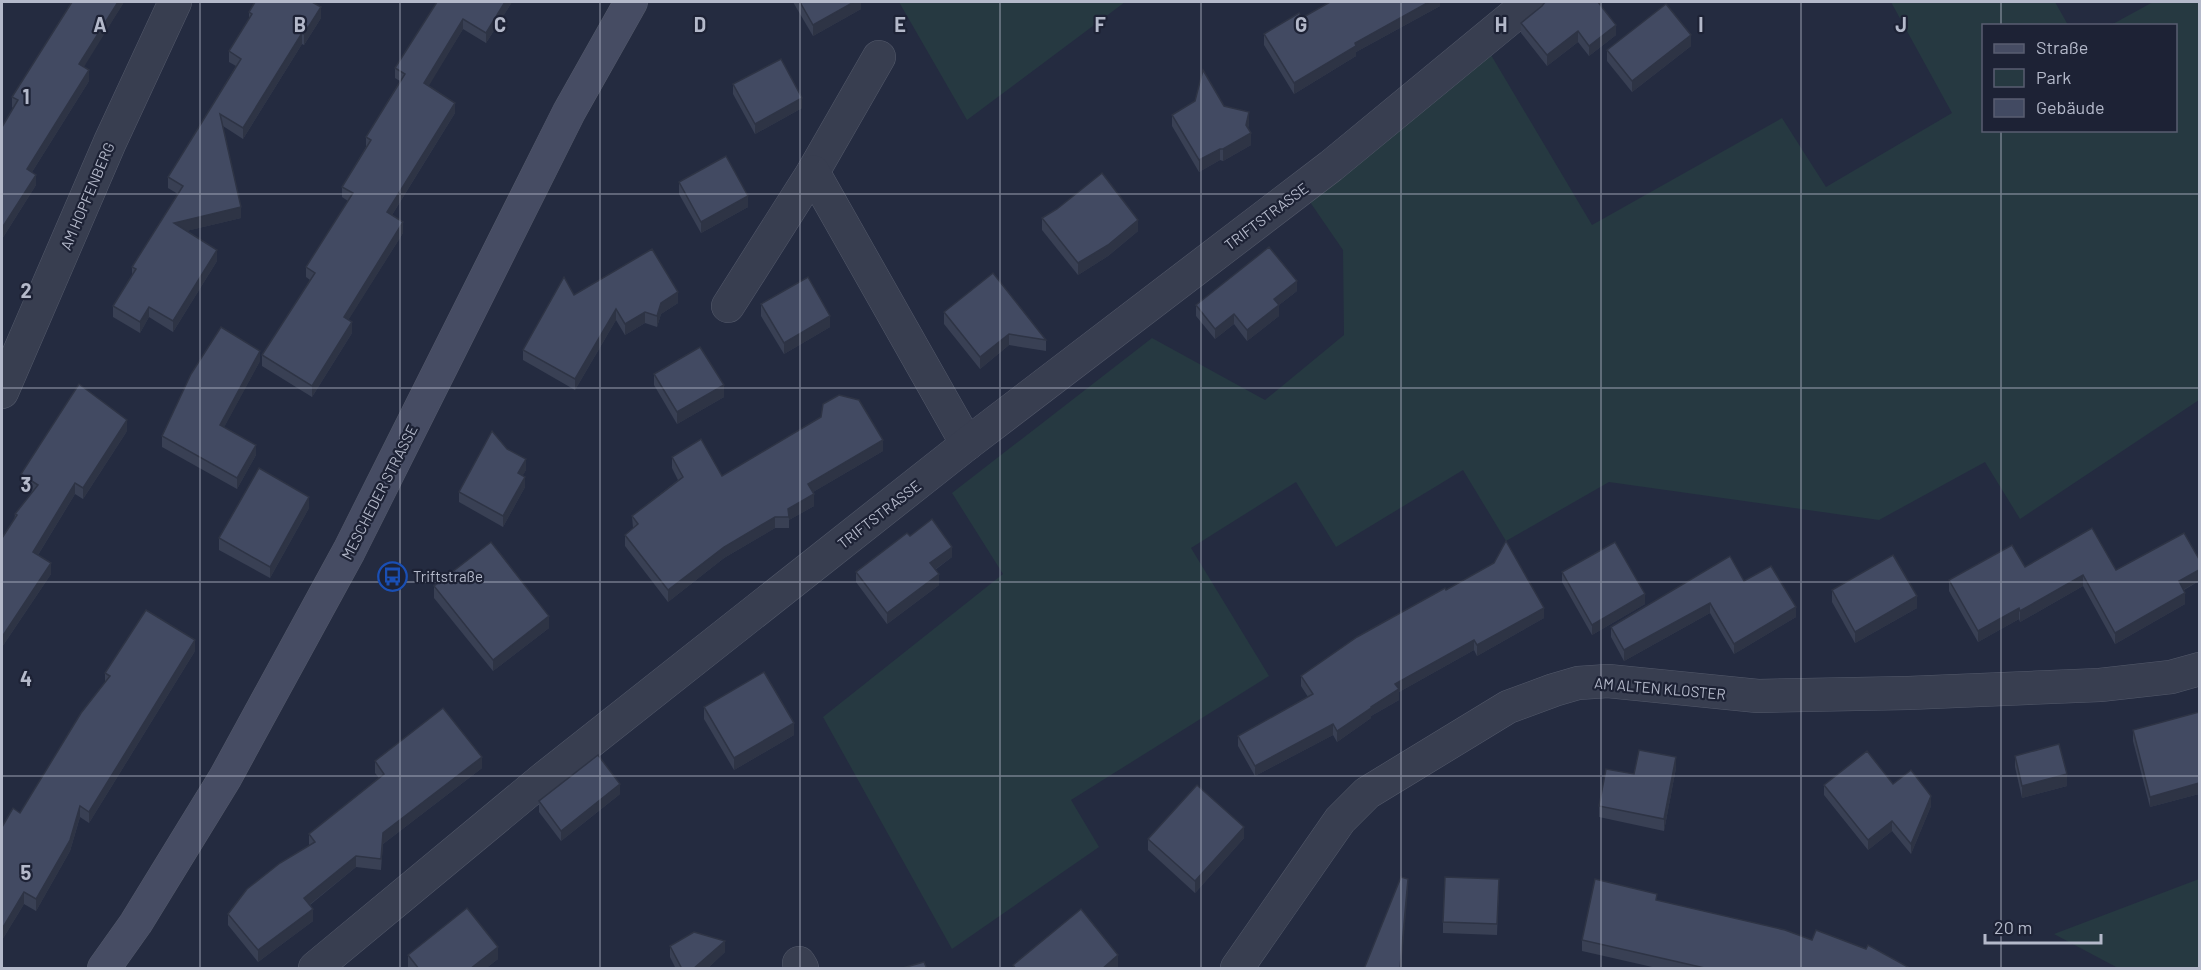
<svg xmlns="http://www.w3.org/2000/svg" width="2201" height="970" viewBox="0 0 2201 970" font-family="Barlow,sans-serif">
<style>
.green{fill:#263941}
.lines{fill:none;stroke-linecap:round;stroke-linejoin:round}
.street-casing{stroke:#53596a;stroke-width:34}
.secondary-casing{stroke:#53596a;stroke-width:34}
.street{stroke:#383e50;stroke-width:33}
.secondary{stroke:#464c63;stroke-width:33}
.wall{fill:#394054}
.shaded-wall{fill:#2e3445}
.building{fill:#424a62;stroke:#2e3445;stroke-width:1.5}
.grid{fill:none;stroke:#b4b9ca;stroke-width:1.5;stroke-opacity:0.55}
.labels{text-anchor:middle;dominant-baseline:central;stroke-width:4.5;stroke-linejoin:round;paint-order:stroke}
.street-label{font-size:15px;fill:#b4b9ca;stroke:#1d2235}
.poi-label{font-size:15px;fill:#b4b9ca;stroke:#1d2235;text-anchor:start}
.grid-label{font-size:20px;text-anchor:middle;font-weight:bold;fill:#b4b9ca;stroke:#1d2235;stroke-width:4.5;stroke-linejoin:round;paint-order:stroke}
</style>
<rect width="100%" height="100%" fill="#242b40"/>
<g class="green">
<path d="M 899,2 L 1125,2 L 967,120 Z"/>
<path d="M 1891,2 L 2055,2 L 2068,25 L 1984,26 L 1984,130 L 2176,130 L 2176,26 L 2111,25 L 2153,2 L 2199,2 L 2199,400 L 2020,519 L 1985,462 L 1879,520 L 1609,482 L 1506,541 L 1463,470 L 1336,547 L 1296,482 L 1191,548 L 1269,676 L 1071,800 L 1099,847 L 952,949 L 823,717 L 1003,574 L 952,493 L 1152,338 L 1265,400 L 1344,335 L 1343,250 L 1310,202 L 1491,55 L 1592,225 L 1782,118 L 1826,187 L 1952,113 Z"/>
<path d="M 2199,879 L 2199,968 L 2118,968 L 2054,934 Z"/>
</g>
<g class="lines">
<defs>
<g id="street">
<path d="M 813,172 L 879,57"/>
<path d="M 728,306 L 813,172 L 967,444"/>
<path d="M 2,392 L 110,142 L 175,2"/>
<path d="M 799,963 L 802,968"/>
<path d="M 315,968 L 543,779 L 967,444 L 1331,166 L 1530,2"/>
<path d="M 1237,968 L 1340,820 L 1367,793 L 1508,707 L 1554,690 L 1578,683 L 1608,681 L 1758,696 L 1908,693 L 2100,685 L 2171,677 L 2200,669"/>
</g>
<path id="secondary" d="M 104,968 L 136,923 L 225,778 L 349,551 L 569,112 L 631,2"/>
</defs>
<use href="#street" class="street-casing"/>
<use href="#secondary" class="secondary-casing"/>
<use href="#street" class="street"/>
<use href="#secondary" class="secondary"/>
</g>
<g class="wall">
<path d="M 69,2 L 124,2 L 83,67 L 89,81 L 32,172 L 36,185 L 2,239 L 2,127 L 13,108 L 12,107 L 12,97 L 71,3 Z"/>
<path d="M 437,2 L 512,2 L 486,43 L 463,29 L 428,86 L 455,113 L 392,215 L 403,233 L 348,320 L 352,333 L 312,397 L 262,366 L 262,355 L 310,280 L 306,277 L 306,267 L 348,201 L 342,197 L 342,187 L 366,147 L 366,137 L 400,81 L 395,78 L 395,68 Z"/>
<path d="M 793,2 L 861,2 L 861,9 L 813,36 Z"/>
<path d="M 1440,2 L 1440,6 L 1356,52 L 1356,56 L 1294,94 L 1264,45 L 1264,34 L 1302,18 Z"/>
<path d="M 249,12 L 321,18 L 304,45 L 302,44 L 243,139 L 223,126 L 241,218 L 186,231 L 217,261 L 173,332 L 149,317 L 140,333 L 113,317 L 113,306 L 132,275 L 132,267 L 178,194 L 168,188 L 168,177 L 236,66 L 229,62 L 229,51 L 249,19 Z"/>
<path d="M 1521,23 L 1616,35 L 1589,56 L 1578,42 L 1547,66 L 1521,33 Z"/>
<path d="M 1691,46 L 1632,92 L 1607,61 L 1607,50 Z"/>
<path d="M 733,84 L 802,108 L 755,134 L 733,94 Z"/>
<path d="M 1224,106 L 1249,124 L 1248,128 L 1251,145 L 1223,161 L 1220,160 L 1199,172 L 1172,126 L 1172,115 Z"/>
<path d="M 679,182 L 748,207 L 701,233 L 679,194 Z"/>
<path d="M 1042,218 L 1138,231 L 1108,256 L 1078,275 L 1042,230 Z"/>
<path d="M 1297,291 L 1279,305 L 1279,316 L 1247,341 L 1234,324 L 1215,339 L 1196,316 L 1196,305 Z"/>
<path d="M 574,295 L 678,303 L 661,314 L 657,327 L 645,323 L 625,335 L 616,320 L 575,390 L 523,360 L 523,350 Z"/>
<path d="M 761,304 L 830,327 L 784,354 L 761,316 Z"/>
<path d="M 944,312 L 1046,340 L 1046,351 L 1009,345 L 980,369 L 944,324 Z"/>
<path d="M 260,361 L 224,427 L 256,455 L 237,489 L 162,447 L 162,436 Z"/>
<path d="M 654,374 L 724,397 L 677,424 L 654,385 Z"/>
<path d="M 127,431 L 83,499 L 75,494 L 38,555 L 51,574 L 2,647 L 15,514 L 32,492 L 21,485 L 21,474 Z"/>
<path d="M 507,449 L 526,470 L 522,476 L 525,487 L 503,527 L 459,502 L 459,492 Z"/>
<path d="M 883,451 L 813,492 L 814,506 L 789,520 L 789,528 L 775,528 L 724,558 L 668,602 L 625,546 L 625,535 L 633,528 L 632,516 L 678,480 L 672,468 L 672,457 L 722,476 Z"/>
<path d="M 309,508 L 270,578 L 219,550 L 219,538 Z"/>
<path d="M 910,536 L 952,557 L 935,570 L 939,585 L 887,624 L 856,582 L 856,572 Z"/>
<path d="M 2199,559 L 2199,581 L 2184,590 L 2185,604 L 2115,644 L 2083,586 L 2020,622 L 2019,619 L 1978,642 L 1949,591 L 1949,580 L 2025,567 L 2116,570 Z"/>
<path d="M 1562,572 L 1645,604 L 1592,635 L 1562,582 Z"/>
<path d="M 1744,581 L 1796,617 L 1734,654 L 1710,613 L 1624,661 L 1611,637 L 1611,627 Z"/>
<path d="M 434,586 L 549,628 L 493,671 L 434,598 Z"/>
<path d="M 1446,590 L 1544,618 L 1477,656 L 1474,650 L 1399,692 L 1399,700 L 1371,716 L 1371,718 L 1337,742 L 1333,735 L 1255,776 L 1238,746 L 1238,736 L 1308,697 L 1301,686 L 1301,676 Z"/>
<path d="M 1832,590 L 1917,608 L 1855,643 L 1832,602 Z"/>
<path d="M 195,651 L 89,823 L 80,817 L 70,851 L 36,911 L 24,904 L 2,940 L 2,827 L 20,813 L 105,682 L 105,673 Z"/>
<path d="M 704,707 L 794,735 L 734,770 L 704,719 Z"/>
<path d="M 2199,712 L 2199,794 L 2150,807 L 2133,741 L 2133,730 Z"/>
<path d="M 2015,756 L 2067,786 L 2022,798 L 2015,767 Z"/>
<path d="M 375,761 L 482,768 L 383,844 L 381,870 L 356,867 L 310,905 L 313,921 L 258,962 L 228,925 L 228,914 L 309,845 L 309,834 L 379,778 L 375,773 Z"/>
<path d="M 1676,768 L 1664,831 L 1599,817 L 1599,806 L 1634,774 Z"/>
<path d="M 1893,784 L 1931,806 L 1911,854 L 1892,831 L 1868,850 L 1824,795 L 1824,785 Z"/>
<path d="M 620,794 L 561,841 L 539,812 L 539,801 Z"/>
<path d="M 1244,838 L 1195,893 L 1148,850 L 1148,839 Z"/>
<path d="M 1499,879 L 1497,935 L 1443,933 L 1443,922 Z"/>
<path d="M 1657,900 L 1812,940 L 1908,969 L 1661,969 L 1582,951 L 1582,940 Z"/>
<path d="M 670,946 L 725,952 L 707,969 L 676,969 L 670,957 Z"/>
<path d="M 408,955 L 498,959 L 485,969 L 410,969 L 408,967 Z"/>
</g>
<g class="shaded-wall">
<path d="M 118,2 L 124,2 L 79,75 L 79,64 Z"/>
<path d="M 505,2 L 512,2 L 486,43 L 486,33 Z"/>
<path d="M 854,2 L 861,2 L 861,9 L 813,36 L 813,25 Z"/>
<path d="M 1429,2 L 1440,2 L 1440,6 L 1356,52 L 1356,56 L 1294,94 L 1294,83 L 1355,43 Z"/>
<path d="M 321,7 L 321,18 L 304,45 L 304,34 Z"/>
<path d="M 463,19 L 463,29 L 424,94 L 424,83 Z"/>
<path d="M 1616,25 L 1616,35 L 1589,56 L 1589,46 Z"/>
<path d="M 1578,31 L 1578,42 L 1547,66 L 1547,55 Z"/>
<path d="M 302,33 L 302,44 L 243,139 L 243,128 Z"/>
<path d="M 1691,35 L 1691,46 L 1632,92 L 1632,81 Z"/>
<path d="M 89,70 L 89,81 L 27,180 L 27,169 Z"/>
<path d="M 802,98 L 802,108 L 755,134 L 755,124 Z"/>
<path d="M 455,103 L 455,113 L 387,223 L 387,212 Z"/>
<path d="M 1249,112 L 1249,124 L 1246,136 L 1251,133 L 1251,145 L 1223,161 L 1223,149 L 1246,125 Z"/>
<path d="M 1220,149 L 1220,160 L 1199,172 L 1199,160 Z"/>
<path d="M 36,175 L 36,185 L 2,239 L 2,228 Z"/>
<path d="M 748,196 L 748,207 L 701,233 L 701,222 Z"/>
<path d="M 241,207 L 241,218 L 174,234 L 174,223 Z"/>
<path d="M 1138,220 L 1138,231 L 1108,256 L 1078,275 L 1078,263 Z"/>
<path d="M 403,222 L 403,233 L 344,327 L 344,317 Z"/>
<path d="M 217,250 L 217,261 L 173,332 L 173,321 Z"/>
<path d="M 1297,281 L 1297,291 L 1279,305 L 1279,316 L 1247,341 L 1247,330 L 1274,299 Z"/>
<path d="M 678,292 L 678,303 L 661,314 L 657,327 L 657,316 L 661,303 Z"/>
<path d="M 149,307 L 149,317 L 140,333 L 140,322 Z"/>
<path d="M 616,309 L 616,320 L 575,390 L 575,379 Z"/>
<path d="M 645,312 L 645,323 L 625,335 L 625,324 Z"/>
<path d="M 1234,314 L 1234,324 L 1215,339 L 1215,329 Z"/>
<path d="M 830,316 L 830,327 L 784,354 L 784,343 Z"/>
<path d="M 352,322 L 352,333 L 312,397 L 312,386 Z"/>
<path d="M 1009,334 L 1009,345 L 980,369 L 980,357 Z"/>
<path d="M 260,351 L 260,361 L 220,435 L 220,425 Z"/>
<path d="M 724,385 L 724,397 L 677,424 L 677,412 Z"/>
<path d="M 127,420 L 127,431 L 83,499 L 83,488 Z"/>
<path d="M 883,440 L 883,451 L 808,495 L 808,484 Z"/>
<path d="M 256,445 L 256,455 L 237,489 L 237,478 Z"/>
<path d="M 526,459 L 526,470 L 518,484 L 518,473 Z"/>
<path d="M 525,477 L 525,487 L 503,527 L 503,516 Z"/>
<path d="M 75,483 L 75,494 L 33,563 L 33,552 Z"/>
<path d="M 814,494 L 814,506 L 789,520 L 788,509 Z"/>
<path d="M 309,497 L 309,508 L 270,578 L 270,567 Z"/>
<path d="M 775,517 L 775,528 L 724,558 L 668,602 L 668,590 L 724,547 Z"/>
<path d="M 952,547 L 952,557 L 930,573 L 930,563 Z"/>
<path d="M 51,563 L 51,574 L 2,647 L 2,637 Z"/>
<path d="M 2199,570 L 2199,581 L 2179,592 L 2179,581 Z"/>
<path d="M 939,574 L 939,585 L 887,624 L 887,613 Z"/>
<path d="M 2083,575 L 2083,586 L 2020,622 L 2020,611 Z"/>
<path d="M 2185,593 L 2185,604 L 2115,644 L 2115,633 Z"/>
<path d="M 1645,594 L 1645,604 L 1592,635 L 1592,625 Z"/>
<path d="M 1917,596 L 1917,608 L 1855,643 L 1855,632 Z"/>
<path d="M 1710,603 L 1710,613 L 1624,661 L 1624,650 Z"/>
<path d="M 1796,607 L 1796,617 L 1734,654 L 1734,644 Z"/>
<path d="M 1544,608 L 1544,618 L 1477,656 L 1477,645 Z"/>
<path d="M 2019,608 L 2019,619 L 1978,642 L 1978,631 Z"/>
<path d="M 549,616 L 549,628 L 493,671 L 493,660 Z"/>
<path d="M 195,640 L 195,651 L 89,823 L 89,812 Z"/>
<path d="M 1474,640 L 1474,650 L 1399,692 L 1399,700 L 1371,716 L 1371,718 L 1337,742 L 1337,731 L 1371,707 L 1395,684 Z"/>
<path d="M 794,723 L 794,735 L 734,770 L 734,758 Z"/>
<path d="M 1333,724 L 1333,735 L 1255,776 L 1255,766 Z"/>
<path d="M 482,757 L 482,768 L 383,844 L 381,870 L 383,833 Z"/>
<path d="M 1676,757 L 1676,768 L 1664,831 L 1664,819 Z"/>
<path d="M 2067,774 L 2067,786 L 2022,798 L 2022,786 Z"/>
<path d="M 2199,783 L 2199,794 L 2150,807 L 2150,797 Z"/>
<path d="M 620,784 L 620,794 L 561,841 L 561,831 Z"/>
<path d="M 1931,796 L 1931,806 L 1911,854 L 1911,844 Z"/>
<path d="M 80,806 L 80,817 L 70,851 L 36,911 L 36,899 Z"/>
<path d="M 1892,821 L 1892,831 L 1868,850 L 1868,840 Z"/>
<path d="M 1244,827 L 1244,838 L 1195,893 L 1195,881 Z"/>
<path d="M 356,856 L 356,867 L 304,909 L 304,898 Z"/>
<path d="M 1408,879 L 1408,890 L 1401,969 L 1400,969 Z"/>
<path d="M 24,892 L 24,904 L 2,940 L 2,929 Z"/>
<path d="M 313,909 L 313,921 L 258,962 L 258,950 Z"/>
<path d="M 725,941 L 725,952 L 707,969 L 693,969 Z"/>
<path d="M 498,947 L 498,959 L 485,969 L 470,969 Z"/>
<path d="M 1118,955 L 1118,967 L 1116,969 L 1102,969 Z"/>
</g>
<g class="building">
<path d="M 72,2 L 118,2 L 79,64 L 89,70 L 27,169 L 36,175 L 2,228 L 2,127 L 18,100 L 12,97 Z"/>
<path d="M 255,2 L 312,2 L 321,7 L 304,34 L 302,33 L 243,128 L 220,114 L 241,207 L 174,223 L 217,250 L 173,321 L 149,307 L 140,322 L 113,306 L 136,269 L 132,267 L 183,186 L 168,177 L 241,59 L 229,51 L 252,14 L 249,12 Z"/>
<path d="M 437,2 L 505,2 L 486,33 L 463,19 L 424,83 L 455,103 L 387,212 L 403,222 L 344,317 L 352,322 L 312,386 L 262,355 L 315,273 L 306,267 L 353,193 L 342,187 L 371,140 L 366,137 L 405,74 L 395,68 Z"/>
<path d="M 800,2 L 854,2 L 813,25 Z"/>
<path d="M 1330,2 L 1429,2 L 1355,43 L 1356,46 L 1294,83 L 1264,34 L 1299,13 L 1302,18 Z"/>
<path d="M 1545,2 L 1598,2 L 1616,25 L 1589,46 L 1578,31 L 1547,55 L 1521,23 L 1542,6 Z"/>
<path d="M 1666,4 L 1691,35 L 1632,81 L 1607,50 Z"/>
<path d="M 781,59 L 802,98 L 755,124 L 733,84 Z"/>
<path d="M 1203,70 L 1224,106 L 1249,112 L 1246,125 L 1251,133 L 1223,149 L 1220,149 L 1199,160 L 1172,115 L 1195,101 Z"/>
<path d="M 726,156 L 748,196 L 701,222 L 679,182 Z"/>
<path d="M 1102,173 L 1138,220 L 1108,245 L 1078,263 L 1042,218 L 1057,209 Z"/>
<path d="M 1269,247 L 1297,281 L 1274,299 L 1279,305 L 1247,330 L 1234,314 L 1215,329 L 1196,305 Z"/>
<path d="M 652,249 L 678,292 L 661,303 L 657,316 L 645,312 L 625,324 L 616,309 L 575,379 L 523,350 L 564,277 L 574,295 Z"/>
<path d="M 993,273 L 1046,340 L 1009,334 L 980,357 L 944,312 Z"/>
<path d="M 808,277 L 830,316 L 784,343 L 761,304 Z"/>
<path d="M 221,327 L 260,351 L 220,425 L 256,445 L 237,478 L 162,436 L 191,374 Z"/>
<path d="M 700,347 L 724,385 L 677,412 L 654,374 Z"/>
<path d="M 79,384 L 127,420 L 83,488 L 75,483 L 33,552 L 51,563 L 2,637 L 2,538 L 17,515 L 15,514 L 38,485 L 21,474 Z"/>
<path d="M 839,395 L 859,400 L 883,440 L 808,484 L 814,494 L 788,509 L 789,517 L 775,517 L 724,547 L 668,590 L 625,535 L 638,524 L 632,516 L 683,477 L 672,457 L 701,439 L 722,476 L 821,417 L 823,404 Z"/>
<path d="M 492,431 L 507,449 L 526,459 L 518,473 L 525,477 L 503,516 L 459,492 Z"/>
<path d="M 259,468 L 309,497 L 270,567 L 219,538 Z"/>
<path d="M 932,519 L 952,547 L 930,563 L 939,574 L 887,613 L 856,572 L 907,533 L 910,536 Z"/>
<path d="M 2092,528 L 2116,570 L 2184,533 L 2199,559 L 2199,570 L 2179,581 L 2185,593 L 2115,633 L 2083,575 L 2020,611 L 2019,608 L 1978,631 L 1949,580 L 2012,545 L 2025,567 Z"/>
<path d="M 1506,541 L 1544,608 L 1477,645 L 1474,640 L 1395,684 L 1399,689 L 1371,707 L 1371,708 L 1337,731 L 1333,724 L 1255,766 L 1238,736 L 1313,694 L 1301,676 L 1357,637 L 1445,588 L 1446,590 L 1494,563 Z"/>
<path d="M 491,542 L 549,616 L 493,660 L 434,586 Z"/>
<path d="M 1615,542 L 1645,594 L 1592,625 L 1562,572 Z"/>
<path d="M 1893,555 L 1917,596 L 1855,632 L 1832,590 Z"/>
<path d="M 1730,556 L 1744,581 L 1771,566 L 1796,607 L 1734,644 L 1710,603 L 1624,650 L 1611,627 Z"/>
<path d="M 146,610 L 195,640 L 89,812 L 80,806 L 70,840 L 36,899 L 24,892 L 2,929 L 2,827 L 13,808 L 20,813 L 81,713 L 110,676 L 105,673 Z"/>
<path d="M 764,672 L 794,723 L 734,758 L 704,707 Z"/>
<path d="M 443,708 L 482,757 L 383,833 L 381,859 L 356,856 L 304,898 L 313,909 L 258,950 L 228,914 L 247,889 L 280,863 L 315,842 L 309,834 L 384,774 L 375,761 Z"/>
<path d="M 2199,712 L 2199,783 L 2150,797 L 2133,730 Z"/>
<path d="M 2059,744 L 2067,774 L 2022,786 L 2015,756 Z"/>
<path d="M 1639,750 L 1676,757 L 1664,819 L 1599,806 L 1606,769 L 1634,774 Z"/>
<path d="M 1867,751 L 1893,784 L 1911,770 L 1931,796 L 1911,844 L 1892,821 L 1868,840 L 1824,785 Z"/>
<path d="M 598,755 L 620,784 L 561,831 L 539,801 Z"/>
<path d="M 1197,785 L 1244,827 L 1195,881 L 1148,839 Z"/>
<path d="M 1401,877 L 1408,879 L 1400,969 L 1364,969 Z"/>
<path d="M 1445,877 L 1499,879 L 1497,924 L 1443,922 Z"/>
<path d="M 1595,879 L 1657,894 L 1656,900 L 1785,930 L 1812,940 L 1816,930 L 1866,949 L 1868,945 L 1908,967 L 1907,969 L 1709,969 L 1582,940 Z"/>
<path d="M 467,908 L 498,947 L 470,969 L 419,969 L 408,955 Z"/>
<path d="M 1081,909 L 1118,955 L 1102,969 L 1016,969 L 1013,965 Z"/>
<path d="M 694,932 L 725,941 L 693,969 L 682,969 L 670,946 Z"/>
<path d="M 924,962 L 927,969 L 899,969 Z"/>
</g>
<path class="grid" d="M 200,2 L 200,968M 400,2 L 400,968M 600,2 L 600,968M 800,2 L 800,968M 1000,2 L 1000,968M 1201,2 L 1201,968M 1401,2 L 1401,968M 1601,2 L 1601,968M 1801,2 L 1801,968M 2001,2 L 2001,26M 2001,130 L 2001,968M 2,194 L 2200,194M 2,388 L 2200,388M 2,582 L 2200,582M 2,776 L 2200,776"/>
<defs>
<symbol id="bus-ring" viewBox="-11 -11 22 22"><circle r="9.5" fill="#1d2235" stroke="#1a4fb4" stroke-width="1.5"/><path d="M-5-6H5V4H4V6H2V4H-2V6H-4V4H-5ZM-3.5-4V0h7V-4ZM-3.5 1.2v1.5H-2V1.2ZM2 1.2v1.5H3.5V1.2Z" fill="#1a4fb4"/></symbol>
</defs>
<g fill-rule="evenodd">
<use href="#bus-ring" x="376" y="560" width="33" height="33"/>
</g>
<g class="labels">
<g class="street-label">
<text transform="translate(87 196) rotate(-67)">AM HOPFENBERG</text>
<text transform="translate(1266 216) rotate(-37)">TRIFTSTRASSE</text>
<text transform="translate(379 492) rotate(-63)">MESCHEDER STRASSE</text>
<text transform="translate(879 514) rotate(-38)">TRIFTSTRASSE</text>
<text transform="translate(1660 688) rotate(5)">AM ALTEN KLOSTER</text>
</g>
<g class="poi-label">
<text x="413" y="576">Triftstraße</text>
</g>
</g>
<g class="grid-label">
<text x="100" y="32">A</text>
<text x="300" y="32">B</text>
<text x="500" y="32">C</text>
<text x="700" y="32">D</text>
<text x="900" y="32">E</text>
<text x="1100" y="32">F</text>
<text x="1301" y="32">G</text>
<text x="1501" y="32">H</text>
<text x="1701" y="32">I</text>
<text x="1901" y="32">J</text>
<text x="26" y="104">1</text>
<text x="26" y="298">2</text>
<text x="26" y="492">3</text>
<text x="26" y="686">4</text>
<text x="26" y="880">5</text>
</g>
<rect width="2201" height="970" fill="none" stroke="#b4b9ca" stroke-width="6"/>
<rect x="1982" y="24" width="195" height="108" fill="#1d2235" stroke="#595e71" stroke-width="1.5"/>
<rect x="1994" y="44" width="30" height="9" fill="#464c63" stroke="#595e71" stroke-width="1.5"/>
<text x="2036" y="54" font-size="18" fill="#b4b9ca">Straße</text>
<rect x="1994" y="69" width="30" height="18" fill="#263941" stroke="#595e71" stroke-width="1.5"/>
<text x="2036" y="84" font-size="18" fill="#b4b9ca">Park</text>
<rect x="1994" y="99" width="30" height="18" fill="#424a62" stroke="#595e71" stroke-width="1.5"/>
<text x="2036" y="114" font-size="18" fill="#b4b9ca">Gebäude</text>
<path d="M1985 934v9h116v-9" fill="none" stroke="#b4b9ca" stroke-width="3"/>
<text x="1994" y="934" font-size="18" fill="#b4b9ca" stroke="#1d2235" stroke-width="4.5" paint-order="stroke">20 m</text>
</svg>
